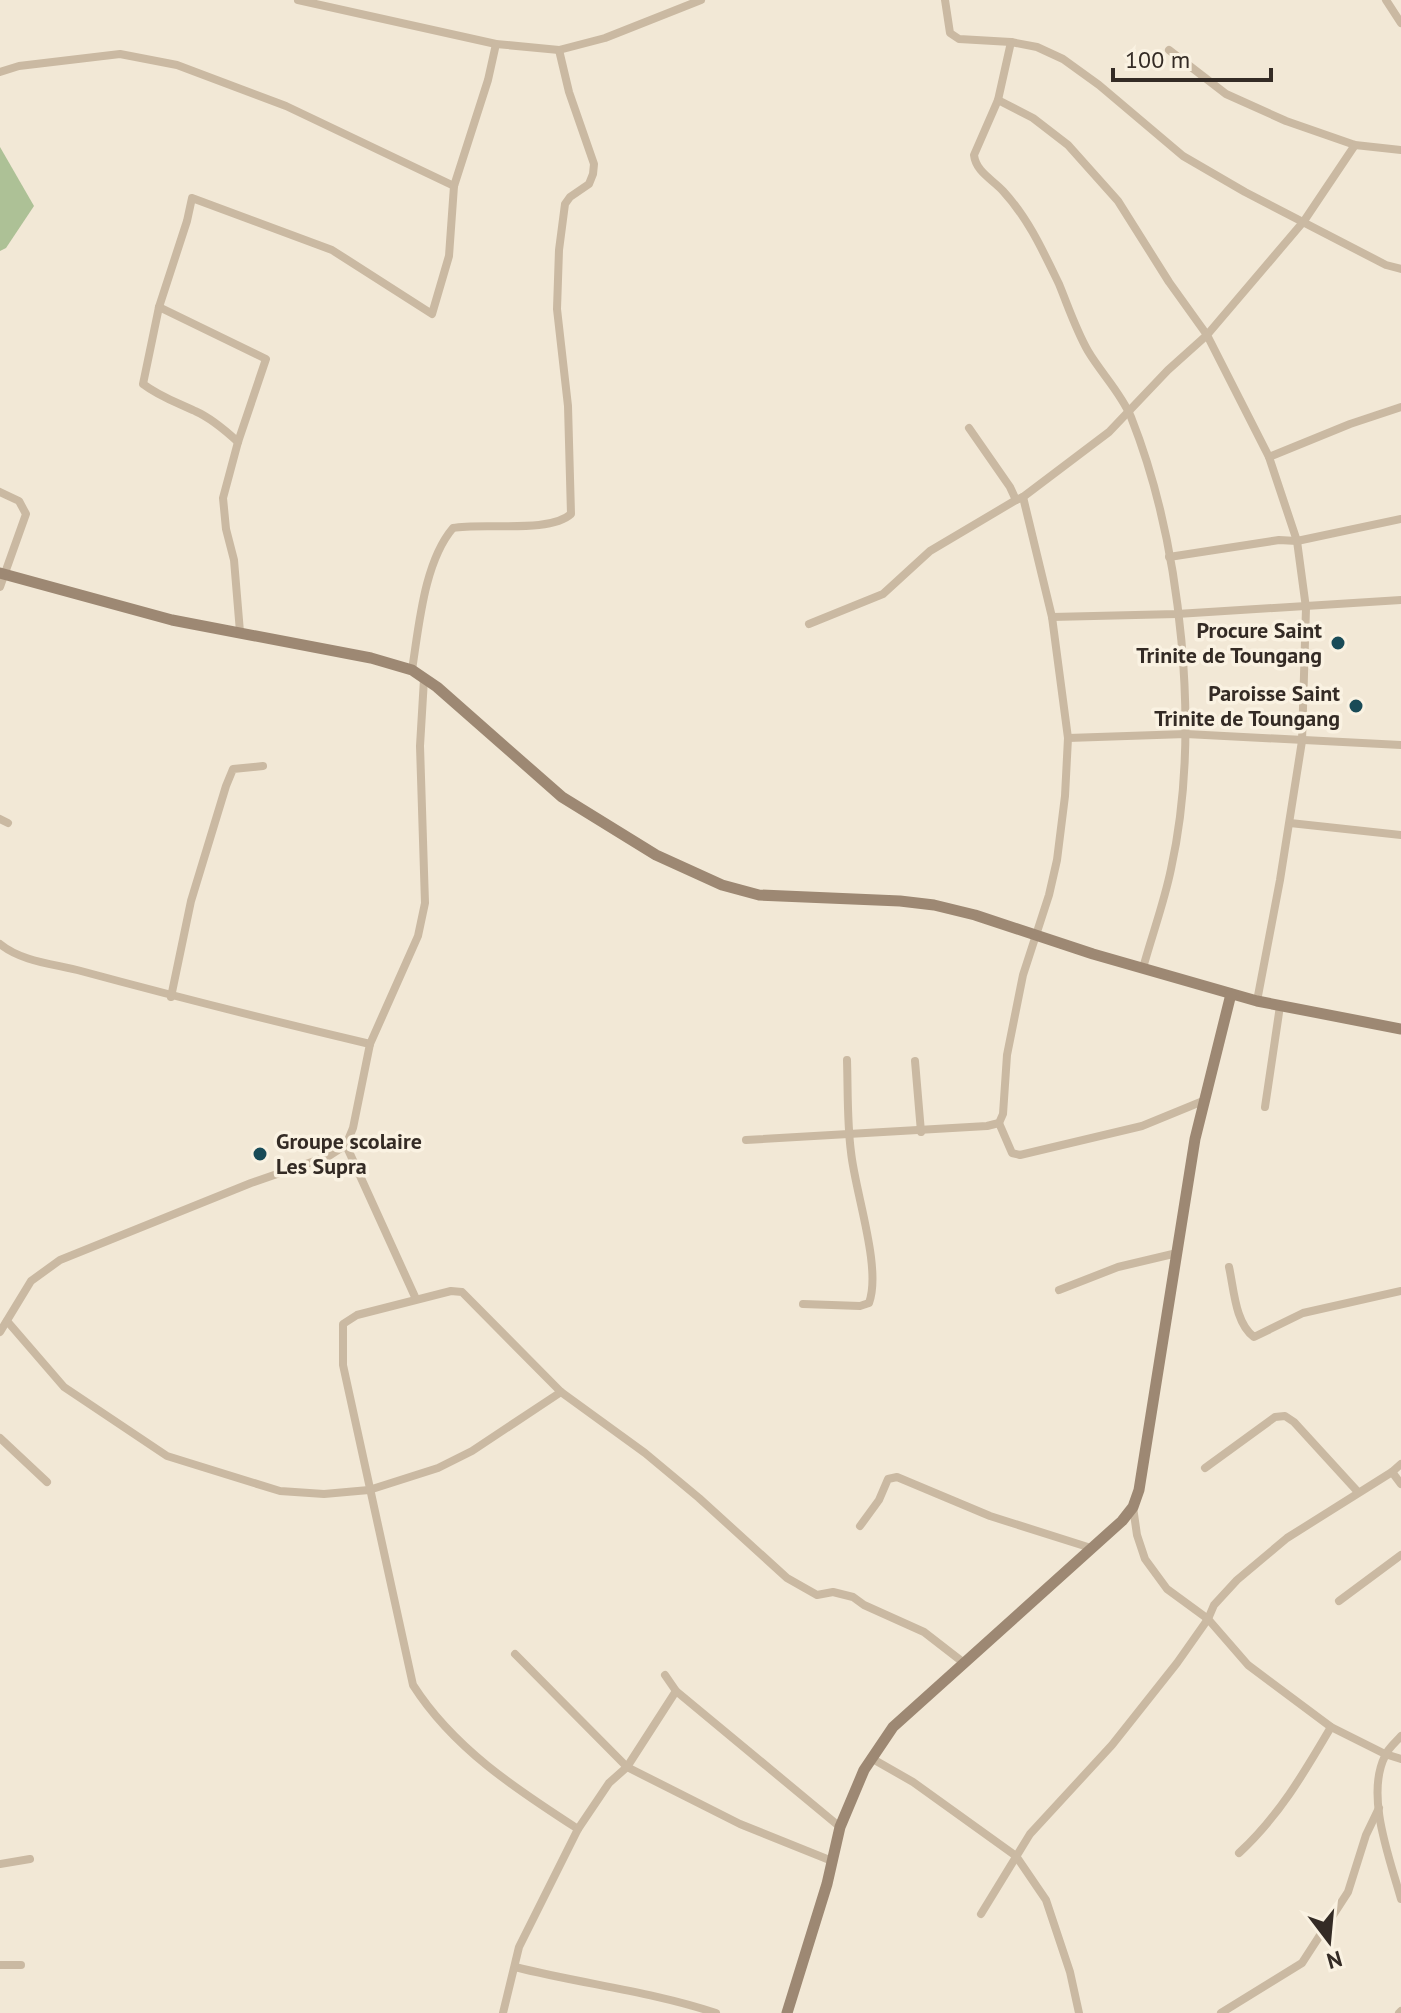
<svg xmlns="http://www.w3.org/2000/svg" width="1401" height="2013" viewBox="0 0 1401 2013" font-family="'PT Sans',sans-serif">
<style>
.green{fill:#adc196}
.lines{fill:none;stroke-linecap:round;stroke-linejoin:round}
.street{stroke:#cab9a2;stroke-width:8}
.secondary{stroke:#9d8873;stroke-width:11}
.poi-dot{fill:#194b57;stroke:#faf2e2;stroke-width:3}
.labels{text-anchor:middle;dominant-baseline:central;stroke-width:7;stroke-linejoin:round;paint-order:stroke}
.poi-label{font-size:22px;font-weight:bold;fill:#342b25;stroke:#faf2e2;text-anchor:end}
</style>
<rect width="100%" height="100%" fill="#f2e8d6"/>
<path class="green" d="M 0,147 L 34,206 L 6,248 L 0,251 Z"/>
<g class="lines">
<g class="street">
<path d="M 298,0 L 496,44 L 559,50 L 605,38 L 701,0"/>
<path d="M 945,0 L 950,33 L 959,39 L 1011,42 L 1037,47 L 1063,59 L 1099,85 L 1183,156 L 1245,192 L 1386,265 L 1401,269"/>
<path d="M 1386,0 L 1401,23"/>
<path d="M 1011,42 L 998,100 L 974,155 C 976,172 992,179 1003,191 C 1028,218 1043,251 1059,284 C 1068,306 1076,330 1088,351 C 1101,373 1121,393 1131,417 C 1182,546 1201,733 1171,869 C 1164,903 1152,935 1143,968"/>
<path d="M 1169,50 L 1226,94 L 1286,121 L 1355,145 L 1401,150"/>
<path d="M 0,72 L 19,66 L 120,54 L 177,65 L 286,106 L 454,186"/>
<path d="M 998,100 L 1033,118 L 1068,145 L 1118,201 L 1169,282 L 1207,335 L 1269,457 L 1297,541 L 1306,608 L 1302,741 L 1280,880 L 1257,1001"/>
<path d="M 159,307 L 266,359 L 238,442 L 223,498 L 226,529 L 234,560 L 240,632"/>
<path d="M 969,428 L 1010,487 L 1016,500 L 1023,497 L 1109,432 L 1168,370 L 1207,335 L 1304,221 L 1355,145"/>
<path d="M 238,442 C 225,430 211,418 195,411 C 176,402 160,397 143,384 L 159,307 L 187,221 L 192,198 L 332,250 L 432,314 L 449,256 L 454,186 L 488,80 L 496,44"/>
<path d="M 1269,457 L 1350,424 L 1401,407"/>
<path d="M 0,492 L 19,501 L 26,514 L 0,587"/>
<path d="M 1169,557 L 1279,540 L 1297,541 L 1401,519"/>
<path d="M 1052,617 L 1177,614 L 1401,600"/>
<path d="M 809,624 L 883,594 L 930,551 L 1016,500"/>
<path d="M 412,670 C 419,626 424,562 453,528 C 483,522 549,534 571,514 L 568,406 L 557,309 L 559,250 L 565,204 L 570,197 L 589,184 L 593,174 L 594,164 L 569,92 L 559,50"/>
<path d="M 1068,738 L 1186,734 L 1401,745"/>
<path d="M 0,819 L 8,823"/>
<path d="M 1290,823 L 1401,835"/>
<path d="M 0,944 C 22,962 55,964 81,971 C 177,997 273,1021 370,1044"/>
<path d="M 171,997 L 191,901 L 226,786 L 233,769 L 263,766"/>
<path d="M 915,1061 L 921,1132"/>
<path d="M 1265,1107 L 1280,1006"/>
<path d="M 999,1123 L 1012,1153 L 1020,1155 L 1142,1126 L 1203,1101"/>
<path d="M 746,1140 L 987,1126 L 999,1123 L 1003,1114 L 1007,1055 L 1023,975 L 1049,895 L 1057,860 L 1065,796 L 1068,738 L 1052,617 L 1023,497"/>
<path d="M 346,1145 L 416,1299"/>
<path d="M 1229,1267 C 1234,1289 1235,1323 1254,1337 L 1303,1313 L 1401,1291"/>
<path d="M 1059,1290 L 1118,1267 L 1177,1253"/>
<path d="M 803,1304 L 860,1306 L 869,1303 C 882,1268 855,1192 851,1152 C 847,1122 848,1091 847,1060"/>
<path d="M 7,1321 L 64,1387 L 167,1456 L 280,1491 L 324,1494 L 369,1490 L 438,1468 L 472,1451 L 561,1392"/>
<path d="M 0,1332 L 31,1281 L 60,1260 L 251,1183 L 329,1156 L 346,1145 L 353,1128 L 370,1044 L 418,936 L 425,903 L 420,746 L 424,679"/>
<path d="M 0,1438 L 47,1482"/>
<path d="M 1205,1468 L 1275,1417 L 1285,1416 L 1294,1422 L 1358,1492"/>
<path d="M 1392,1472 L 1401,1484"/>
<path d="M 1133,1507 L 1137,1535 L 1145,1559 L 1167,1589 L 1208,1619 L 1248,1665 L 1331,1727 L 1385,1754 L 1401,1759"/>
<path d="M 860,1526 L 879,1500 L 888,1479 L 897,1477 L 990,1516 L 1091,1548"/>
<path d="M 1339,1601 L 1401,1555"/>
<path d="M 515,1654 L 627,1767 L 740,1824 L 832,1861"/>
<path d="M 665,1675 L 676,1691 L 840,1827"/>
<path d="M 1401,1736 C 1396,1742 1388,1748 1385,1756 C 1365,1796 1390,1859 1401,1899"/>
<path d="M 871,1758 L 913,1782 L 1016,1856 L 1046,1900 L 1070,1972 L 1079,2013"/>
<path d="M 578,1829 C 516,1789 453,1748 413,1685 L 343,1365 L 343,1324 L 357,1315 L 451,1291 L 462,1292 L 561,1392 L 645,1453 L 699,1498 L 787,1578 L 817,1595 L 833,1592 L 853,1597 L 864,1605 L 924,1632 L 964,1663"/>
<path d="M 1239,1853 C 1279,1816 1304,1773 1331,1727"/>
<path d="M 0,1864 L 30,1859"/>
<path d="M 981,1914 L 1030,1834 L 1112,1745 L 1177,1663 L 1208,1619 L 1214,1605 L 1237,1580 L 1287,1538 L 1392,1472 L 1401,1464"/>
<path d="M 0,1965 L 21,1965"/>
<path d="M 515,1967 C 582,1984 650,1991 716,2013"/>
<path d="M 503,2013 L 519,1947 L 578,1829 L 609,1783 L 627,1767 L 676,1691"/>
<path d="M 1221,2013 L 1302,1963 L 1348,1892 L 1366,1835 L 1379,1808"/>
<path d="M 1399,2013 L 1401,2011"/>
</g>
<g class="secondary">
<path d="M 0,573 L 172,620 L 371,658 L 412,670 L 437,687 L 562,797 L 656,855 L 722,885 L 759,895 L 900,901 L 934,905 L 975,915 L 1093,954 L 1257,1001 L 1401,1029"/>
<path d="M 787,2013 L 827,1884 L 840,1827 L 864,1770 L 893,1727 L 1122,1521 L 1133,1507 L 1139,1490 L 1195,1139 L 1231,994"/>
</g>
</g>
<g class="poi-dot">
<circle cx="1338" cy="643" r="8"/>
<circle cx="1356" cy="706" r="8"/>
<circle cx="260" cy="1154" r="8"/>
</g>
<g class="labels">
<g class="poi-label">
<text x="1322" y="630">Procure Saint<tspan x="1322" dy="25">Trinite de Toungang</tspan></text>
<text x="1340" y="693">Paroisse Saint<tspan x="1340" dy="25">Trinite de Toungang</tspan></text>
<text x="276" y="1141" text-anchor="start">Groupe scolaire<tspan x="276" dy="25">Les Supra</tspan></text>
</g>
</g>
<g transform="translate(1329 1941) rotate(164)" stroke="#faf2e2" stroke-width="6" paint-order="stroke">
<path d="M0-6L14 30L0 20L-14 30Z" fill="#342b25"/>
<text y="-12" font-size="22" font-weight="bold" text-anchor="middle" fill="#342b25">N</text>
</g>
<path d="M1113 68v12h158v-12" fill="none" stroke="#342b25" stroke-width="4"/>
<text x="1125" y="68" font-size="24" fill="#342b25" stroke="#faf2e2" stroke-width="6" paint-order="stroke">100 m</text>
</svg>
